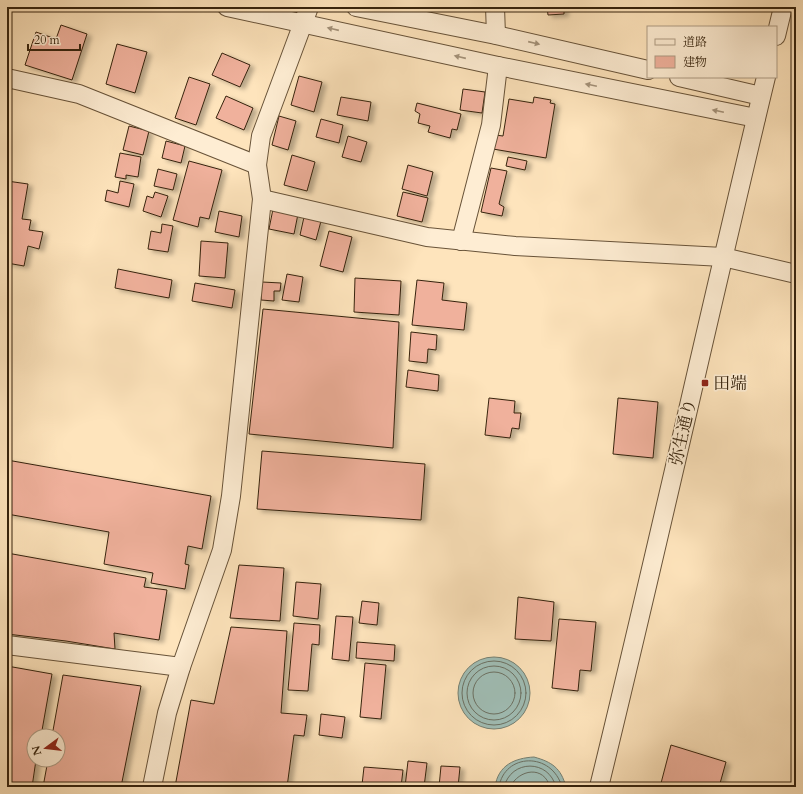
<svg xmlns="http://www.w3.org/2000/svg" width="803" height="794" viewBox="0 0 803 794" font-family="Cardo,'Noto Serif JP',serif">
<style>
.water{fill:#a0beb6;stroke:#768072}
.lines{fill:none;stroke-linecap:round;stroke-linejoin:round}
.shore{stroke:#6b7062;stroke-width:1}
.building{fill:#f0b19c;stroke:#36230d;filter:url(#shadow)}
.minor-casing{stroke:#685339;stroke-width:20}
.minor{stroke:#feedd3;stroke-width:18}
.oneway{fill:#a4927a}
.poi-dot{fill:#8f2418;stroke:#feedd3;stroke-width:1.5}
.labels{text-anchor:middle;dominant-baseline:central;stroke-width:3.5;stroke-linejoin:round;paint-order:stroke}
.poi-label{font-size:17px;fill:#36230d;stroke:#feedd3;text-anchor:start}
.street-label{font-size:17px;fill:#36230d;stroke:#feedd3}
</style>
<defs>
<filter id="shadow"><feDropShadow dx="4.5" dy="2.5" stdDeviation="2" flood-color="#0004"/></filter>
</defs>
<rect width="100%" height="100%" fill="#fee4bc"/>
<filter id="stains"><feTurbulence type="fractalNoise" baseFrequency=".005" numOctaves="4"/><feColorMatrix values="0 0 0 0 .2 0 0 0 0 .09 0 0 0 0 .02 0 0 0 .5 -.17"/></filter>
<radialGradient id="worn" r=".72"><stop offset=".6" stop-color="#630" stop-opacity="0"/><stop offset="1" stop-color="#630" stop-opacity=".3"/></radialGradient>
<g class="water">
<circle cx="494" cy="693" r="36"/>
<path d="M 534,757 C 552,762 561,768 566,787 L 495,787 C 498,765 515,758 534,757 Z"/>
</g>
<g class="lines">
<g class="shore">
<circle cx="494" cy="693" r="32"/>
<circle cx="494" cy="693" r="27"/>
<circle cx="494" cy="693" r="21"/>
<path d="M 499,787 C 504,753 552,751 562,787"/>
<path d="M 504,787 C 511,759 549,759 556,787"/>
<path d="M 510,787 C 519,769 544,765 550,787"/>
</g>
</g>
<g class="building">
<path d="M 547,7 L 564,7 L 564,14 L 548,15 Z"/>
<path d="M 61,25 L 87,34 L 72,80 L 25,65 L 36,32 L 56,39 Z"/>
<path d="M 117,44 L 147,52 L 135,93 L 106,84 Z"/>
<path d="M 222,53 L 250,65 L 240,87 L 212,75 Z"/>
<path d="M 299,76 L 322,82 L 314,112 L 291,105 Z"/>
<path d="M 189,77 L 210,84 L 196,125 L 175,118 Z"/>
<path d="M 463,89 L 485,92 L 482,113 L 460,110 Z"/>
<path d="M 226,96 L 253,108 L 244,130 L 216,118 Z"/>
<path d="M 341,97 L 371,102 L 368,121 L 337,115 Z"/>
<path d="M 534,97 L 551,100 L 550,103 L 555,104 L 546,158 L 493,149 L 495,135 L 503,136 L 509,99 L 533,103 Z"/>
<path d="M 417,103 L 461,114 L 457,130 L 452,129 L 450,138 L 428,132 L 430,126 L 418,123 L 420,114 L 415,111 Z"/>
<path d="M 279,116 L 296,121 L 288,150 L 272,145 Z"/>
<path d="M 321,119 L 343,125 L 339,143 L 316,137 Z"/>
<path d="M 129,126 L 149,131 L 143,155 L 123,150 Z"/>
<path d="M 348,136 L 367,142 L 361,162 L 342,157 Z"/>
<path d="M 166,141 L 185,146 L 181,163 L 162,158 Z"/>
<path d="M 120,153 L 141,157 L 138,177 L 126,175 L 126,179 L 115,177 Z"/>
<path d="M 292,155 L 315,162 L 307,191 L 284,185 Z"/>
<path d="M 508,157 L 527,161 L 525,170 L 506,166 Z"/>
<path d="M 189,161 L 222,170 L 209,219 L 200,217 L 198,227 L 173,220 Z"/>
<path d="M 408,165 L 433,172 L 427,196 L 402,189 Z"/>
<path d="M 491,168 L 507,171 L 499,204 L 504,207 L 502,216 L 481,212 Z"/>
<path d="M 158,169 L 177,174 L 173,190 L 154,186 Z"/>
<path d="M 7,181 L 28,184 L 22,219 L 31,220 L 29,230 L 43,232 L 39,249 L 28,246 L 24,266 L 7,263 Z"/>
<path d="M 120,181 L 134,184 L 129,207 L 105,201 L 107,190 L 118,193 Z"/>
<path d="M 155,192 L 168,196 L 161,217 L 143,211 L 147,196 L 153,198 Z"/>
<path d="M 403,192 L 428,198 L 422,222 L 397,216 Z"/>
<path d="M 273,209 L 298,214 L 294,234 L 269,229 Z"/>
<path d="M 219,211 L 242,216 L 239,237 L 215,232 Z"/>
<path d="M 304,217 L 321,221 L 316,240 L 300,235 Z"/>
<path d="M 162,224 L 173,226 L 168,252 L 148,249 L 151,231 L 161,233 Z"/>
<path d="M 329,231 L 352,237 L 343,272 L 320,266 Z"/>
<path d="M 201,241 L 228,243 L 225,278 L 199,276 Z"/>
<path d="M 118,269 L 172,280 L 169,298 L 115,288 Z"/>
<path d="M 287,274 L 303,277 L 299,302 L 282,300 Z"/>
<path d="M 355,278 L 401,281 L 399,315 L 354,312 Z"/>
<path d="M 417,280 L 444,283 L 442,300 L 467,303 L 464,330 L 412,325 Z"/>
<path d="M 262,282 L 281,283 L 280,291 L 274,291 L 274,301 L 261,300 Z"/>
<path d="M 195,283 L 235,290 L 232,308 L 192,301 Z"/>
<path d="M 263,309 L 399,322 L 393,448 L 249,434 Z"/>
<path d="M 411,332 L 437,335 L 436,350 L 428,349 L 427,363 L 409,361 Z"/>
<path d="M 408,370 L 439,375 L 438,391 L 406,387 Z"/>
<path d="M 489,398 L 515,401 L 514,413 L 521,413 L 519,429 L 512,428 L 510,438 L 485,435 Z"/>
<path d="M 618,398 L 658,402 L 653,458 L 613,454 Z"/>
<path d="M 262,451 L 425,464 L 421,520 L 257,509 Z"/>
<path d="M 7,460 L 211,496 L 202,549 L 188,546 L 185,564 L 189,565 L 185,589 L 151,583 L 153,573 L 104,564 L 109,532 L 7,514 Z"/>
<path d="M 7,553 L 146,578 L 144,587 L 167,590 L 159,640 L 114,633 L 115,649 L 66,641 L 7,634 Z"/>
<path d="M 239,565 L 284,568 L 280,621 L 230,618 Z"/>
<path d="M 296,582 L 321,584 L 318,619 L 293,616 Z"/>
<path d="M 518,597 L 554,602 L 551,641 L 515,639 Z"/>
<path d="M 362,601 L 379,603 L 377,625 L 359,623 Z"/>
<path d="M 336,616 L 353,617 L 349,661 L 332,659 Z"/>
<path d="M 559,619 L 596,622 L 591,671 L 580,670 L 578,691 L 552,688 Z"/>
<path d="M 294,623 L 320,625 L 319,645 L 312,644 L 308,691 L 288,690 Z"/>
<path d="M 231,627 L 287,631 L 281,713 L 307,715 L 304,736 L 294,735 L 287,787 L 175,787 L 191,700 L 214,704 Z"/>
<path d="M 357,642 L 395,645 L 394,661 L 356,658 Z"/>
<path d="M 365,663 L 386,665 L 381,719 L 360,717 Z"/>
<path d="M 7,666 L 52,674 L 41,736 L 34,736 L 34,760 L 36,760 L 32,787 L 7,787 Z"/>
<path d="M 63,675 L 141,686 L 121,787 L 43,787 L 48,760 L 58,760 L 58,736 L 52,736 Z"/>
<path d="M 321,714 L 345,717 L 342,738 L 319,735 Z"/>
<path d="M 671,745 L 726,762 L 719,787 L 660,787 Z"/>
<path d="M 408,761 L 427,763 L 424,787 L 405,787 Z"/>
<path d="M 441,766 L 460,767 L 458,787 L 439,787 Z"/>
<path d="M 364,767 L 403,770 L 401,787 L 362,785 Z"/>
</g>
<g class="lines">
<defs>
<g id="minor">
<path d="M 227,7 L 498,66 L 756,118"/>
<path d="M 356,7 L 496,35 L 648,70"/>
<path d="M 495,7 L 496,35"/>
<path d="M 776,36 L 783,7"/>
<path d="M 679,77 L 761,96"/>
<path d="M 7,78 L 79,94 L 257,165"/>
<path d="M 262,199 L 427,237 L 515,246 L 723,257 L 796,274"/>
<path d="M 461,241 L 491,125 L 498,66"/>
<path d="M 7,645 L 181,667"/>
<path d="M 152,787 L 167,713 L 181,667 L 222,550 L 231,496 L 262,199 L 257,165 L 261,136 L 309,7"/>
<path d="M 599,787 C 657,551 709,313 766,77"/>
</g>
</defs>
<use href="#minor" class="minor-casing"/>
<use href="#minor" class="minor"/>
</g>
<defs><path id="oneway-solid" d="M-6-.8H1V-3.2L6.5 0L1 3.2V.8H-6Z"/></defs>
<g class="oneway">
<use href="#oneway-solid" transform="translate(333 29) rotate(-167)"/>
<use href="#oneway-solid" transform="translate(534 43) rotate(13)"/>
<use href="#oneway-solid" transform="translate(460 57) rotate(-167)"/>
<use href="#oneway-solid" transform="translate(591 85) rotate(-168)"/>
<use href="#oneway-solid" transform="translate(718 111) rotate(-168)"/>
</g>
<rect class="poi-dot" x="701" y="379" width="8" height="8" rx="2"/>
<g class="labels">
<g class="poi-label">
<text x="713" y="383">田端</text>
</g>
<g class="street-label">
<text transform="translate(683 432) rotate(-77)">弥生通り</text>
</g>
</g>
<rect width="803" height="794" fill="none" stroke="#fee4bc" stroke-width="24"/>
<rect x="8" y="8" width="787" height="778" fill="none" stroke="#36230d" stroke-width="2"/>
<rect x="12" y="12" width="779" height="770" fill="none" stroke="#36230d"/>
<rect x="647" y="26" width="130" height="52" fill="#feedd3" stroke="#ae9c84"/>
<rect x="655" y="39" width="20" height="6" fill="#feedd3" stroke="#ae9c84"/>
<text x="683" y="46" font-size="12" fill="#36230d">道路</text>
<rect x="655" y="56" width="20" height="12" fill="#f0b19c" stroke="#ae9c84"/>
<text x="683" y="66" font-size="12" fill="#36230d">建物</text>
<g transform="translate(46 748) rotate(255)"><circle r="19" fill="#feedd3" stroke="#ae9c84"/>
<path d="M0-3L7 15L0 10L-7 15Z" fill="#8f2418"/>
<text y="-6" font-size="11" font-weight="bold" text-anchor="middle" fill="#36230d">N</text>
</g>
<path d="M28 44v6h52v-6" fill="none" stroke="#36230d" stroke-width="2"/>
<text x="34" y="44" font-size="12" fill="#36230d" stroke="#feedd3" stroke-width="3" paint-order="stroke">20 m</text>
<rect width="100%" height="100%" filter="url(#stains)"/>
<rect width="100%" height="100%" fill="url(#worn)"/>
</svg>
